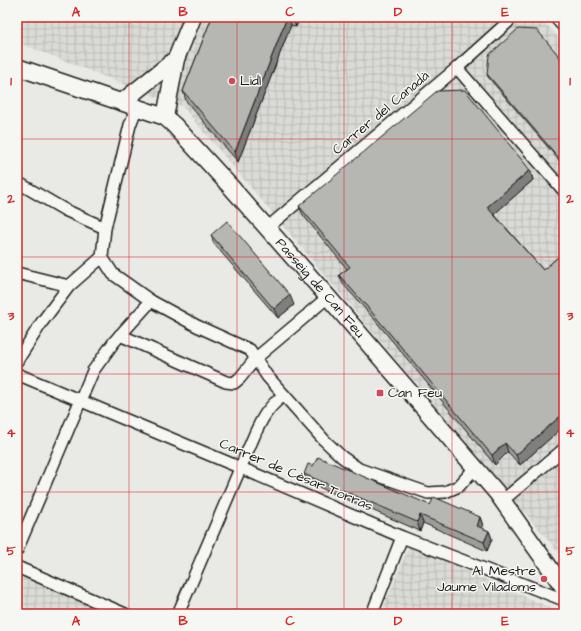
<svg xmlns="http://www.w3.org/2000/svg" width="581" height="631" viewBox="0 0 581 631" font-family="'Architects Daughter',sans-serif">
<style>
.industrial{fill:url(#industrial-grid)}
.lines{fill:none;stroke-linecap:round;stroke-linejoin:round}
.street-casing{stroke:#1c1c1c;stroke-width:14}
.secondary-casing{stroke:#1c1c1c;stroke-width:19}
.street{stroke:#f6f6f2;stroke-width:11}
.secondary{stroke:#f6f6f2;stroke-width:16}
.wall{fill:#9d9d9a;stroke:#1c1c1c}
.shaded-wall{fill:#7f7f7d;stroke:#1c1c1c}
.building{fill:#b6b6b3;stroke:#1c1c1c}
.grid{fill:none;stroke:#d62828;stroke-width:1;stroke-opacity:0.55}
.poi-dot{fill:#d1495b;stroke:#f6f6f2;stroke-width:1.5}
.labels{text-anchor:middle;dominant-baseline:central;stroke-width:3;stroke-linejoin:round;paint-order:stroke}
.poi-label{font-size:14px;fill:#1c1c1c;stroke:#f6f6f2;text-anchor:start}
.street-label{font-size:14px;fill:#1c1c1c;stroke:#f6f6f2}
.neatline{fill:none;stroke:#d62828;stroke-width:1.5}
.grid-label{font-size:13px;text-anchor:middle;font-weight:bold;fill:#d62828}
</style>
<defs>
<pattern id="industrial-grid" width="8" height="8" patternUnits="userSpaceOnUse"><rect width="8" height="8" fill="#dadad6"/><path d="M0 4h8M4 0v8" fill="none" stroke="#babab7"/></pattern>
</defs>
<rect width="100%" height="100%" fill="#e9e9e5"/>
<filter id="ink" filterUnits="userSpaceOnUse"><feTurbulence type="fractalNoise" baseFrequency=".025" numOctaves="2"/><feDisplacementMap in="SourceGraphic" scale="8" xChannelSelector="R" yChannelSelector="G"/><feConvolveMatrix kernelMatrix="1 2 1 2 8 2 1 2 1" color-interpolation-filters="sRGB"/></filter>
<g filter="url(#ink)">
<g class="industrial">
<path d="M 17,17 L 537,17 L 551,29 L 564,44 L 564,559 L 182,106 L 161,99 L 17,42 Z"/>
<path d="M 409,546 L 560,612 L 564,610 L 564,614 L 381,614 Z"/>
<path d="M 17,572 L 113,614 L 17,614 Z"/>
</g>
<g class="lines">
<defs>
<g id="street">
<path d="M 555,17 L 564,27"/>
<path d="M 457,68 L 564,191"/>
<path d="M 137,107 L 130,125 L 105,228 L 102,257 L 113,274 L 151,301 L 197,326 L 250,350 L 267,376 L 324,440 L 342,457 L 359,469 L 428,493 L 445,492 L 459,486 L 475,468"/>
<path d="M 17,182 L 65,210 L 105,228"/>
<path d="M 267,228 L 457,68 L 508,22 L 511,17"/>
<path d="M 17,273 L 69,286"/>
<path d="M 309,313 L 328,297"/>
<path d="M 120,335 L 226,382 L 234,383 L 240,378 L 256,358 L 306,316"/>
<path d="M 17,361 L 42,322 L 69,286 L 102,257"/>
<path d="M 17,374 L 241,468 L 402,537 L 564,600"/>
<path d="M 502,501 L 564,449"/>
<path d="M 17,550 L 93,371 L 114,342 L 151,301"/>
<path d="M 17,567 L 125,614"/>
<path d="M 178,614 L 254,436 C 262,418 268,407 284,395"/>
<path d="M 372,614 L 402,537"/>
</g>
<g id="secondary">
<path id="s1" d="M 17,67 L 165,117 L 174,125 L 230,186 L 328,297 L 497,493 L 564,588"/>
<path d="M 122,102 L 176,59"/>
<path d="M 165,117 L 176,59 L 193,17"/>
</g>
</defs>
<use href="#street" class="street-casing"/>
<use href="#secondary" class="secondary-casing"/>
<use href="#street" class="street"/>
<use href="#secondary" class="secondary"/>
</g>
<g class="wall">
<path d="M 212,17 L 300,17 L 296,27 L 291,25 L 238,162 L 186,101 L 183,91 Z"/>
<path d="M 564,62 L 564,166 L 488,77 L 487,74 Z"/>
<path d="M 530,170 L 533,180 L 494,214 L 543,270 L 564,252 L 564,426 L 520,465 L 508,452 L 495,465 L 374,319 L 343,284 L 339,275 L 347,269 L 303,215 L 299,206 Z"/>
<path d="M 211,235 L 294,305 L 278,318 L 214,244 Z"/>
<path d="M 313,466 L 430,505 L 480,517 L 483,526 L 482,528 L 489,531 L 492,539 L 487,551 L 423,523 L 420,531 L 307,482 L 304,474 Z"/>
</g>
<g class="shaded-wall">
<path d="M 287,17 L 288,17 L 291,25 L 238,162 L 235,152 Z"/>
<path d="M 292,17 L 300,17 L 296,27 Z"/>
<path d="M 530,170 L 533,180 L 491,217 L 487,207 Z"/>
<path d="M 290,295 L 294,305 L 278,318 L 274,309 Z"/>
<path d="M 564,413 L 564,426 L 520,465 L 516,455 Z"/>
<path d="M 505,443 L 508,452 L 495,465 L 492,455 Z"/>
<path d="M 420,515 L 423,523 L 420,531 L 417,522 Z"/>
<path d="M 480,517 L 483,526 L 480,534 L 477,526 Z"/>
<path d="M 489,531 L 492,539 L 487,551 L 484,542 Z"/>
</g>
<g class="building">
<path d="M 212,17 L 287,17 L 235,152 L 183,91 Z"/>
<path d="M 518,29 L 537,30 L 564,62 L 564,164 L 487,74 L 489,55 Z"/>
<path d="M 465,90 L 530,170 L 487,207 L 543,270 L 564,252 L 564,413 L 516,455 L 505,443 L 492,455 L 370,310 L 339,275 L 350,267 L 299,206 L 437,91 Z"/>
<path d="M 227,221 L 290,295 L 274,309 L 211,235 Z"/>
<path d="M 318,457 L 430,505 L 434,497 L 480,517 L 477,526 L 489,531 L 484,542 L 420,515 L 417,522 L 304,474 L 308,464 L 313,466 Z"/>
</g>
</g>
<path class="grid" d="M 129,17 L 129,614M 237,17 L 237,614M 344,17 L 344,614M 452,17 L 452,614M 17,139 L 564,139M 17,257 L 564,257M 17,374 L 564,374M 17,492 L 564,492"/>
<g class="poi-dot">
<circle cx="232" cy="81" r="4"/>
<rect x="376" y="389" width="8" height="8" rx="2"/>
<circle cx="544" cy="579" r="4"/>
</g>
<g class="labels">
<g class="poi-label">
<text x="240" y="81">Lidl</text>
<text x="388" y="393">Can Feu</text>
<text x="536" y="571" text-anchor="end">Al Mestre<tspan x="536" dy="16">Jaume Viladoms</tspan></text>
</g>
<g class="street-label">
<text transform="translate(381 113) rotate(-40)">Carrer del Canadà</text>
<text stroke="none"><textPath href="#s1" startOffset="387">Passeig de Can Feu</textPath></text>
<text transform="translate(296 475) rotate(23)">Carrer de Cèsar Torras</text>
</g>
</g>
<rect width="581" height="631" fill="none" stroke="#f6f6f2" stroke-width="44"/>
<rect x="22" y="22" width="537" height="587" class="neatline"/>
<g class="grid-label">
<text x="76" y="16">A</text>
<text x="183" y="16">B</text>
<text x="290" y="16">C</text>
<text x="398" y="16">D</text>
<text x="505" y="16">E</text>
<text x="11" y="85">1</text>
<text x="570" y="85">1</text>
<text x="11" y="203">2</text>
<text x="570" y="203">2</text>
<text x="11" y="320">3</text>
<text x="570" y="320">3</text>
<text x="11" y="437">4</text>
<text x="570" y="437">4</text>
<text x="11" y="555">5</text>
<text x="570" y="555">5</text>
<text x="76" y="625">A</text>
<text x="183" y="625">B</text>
<text x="290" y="625">C</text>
<text x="398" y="625">D</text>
<text x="505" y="625">E</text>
</g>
</svg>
